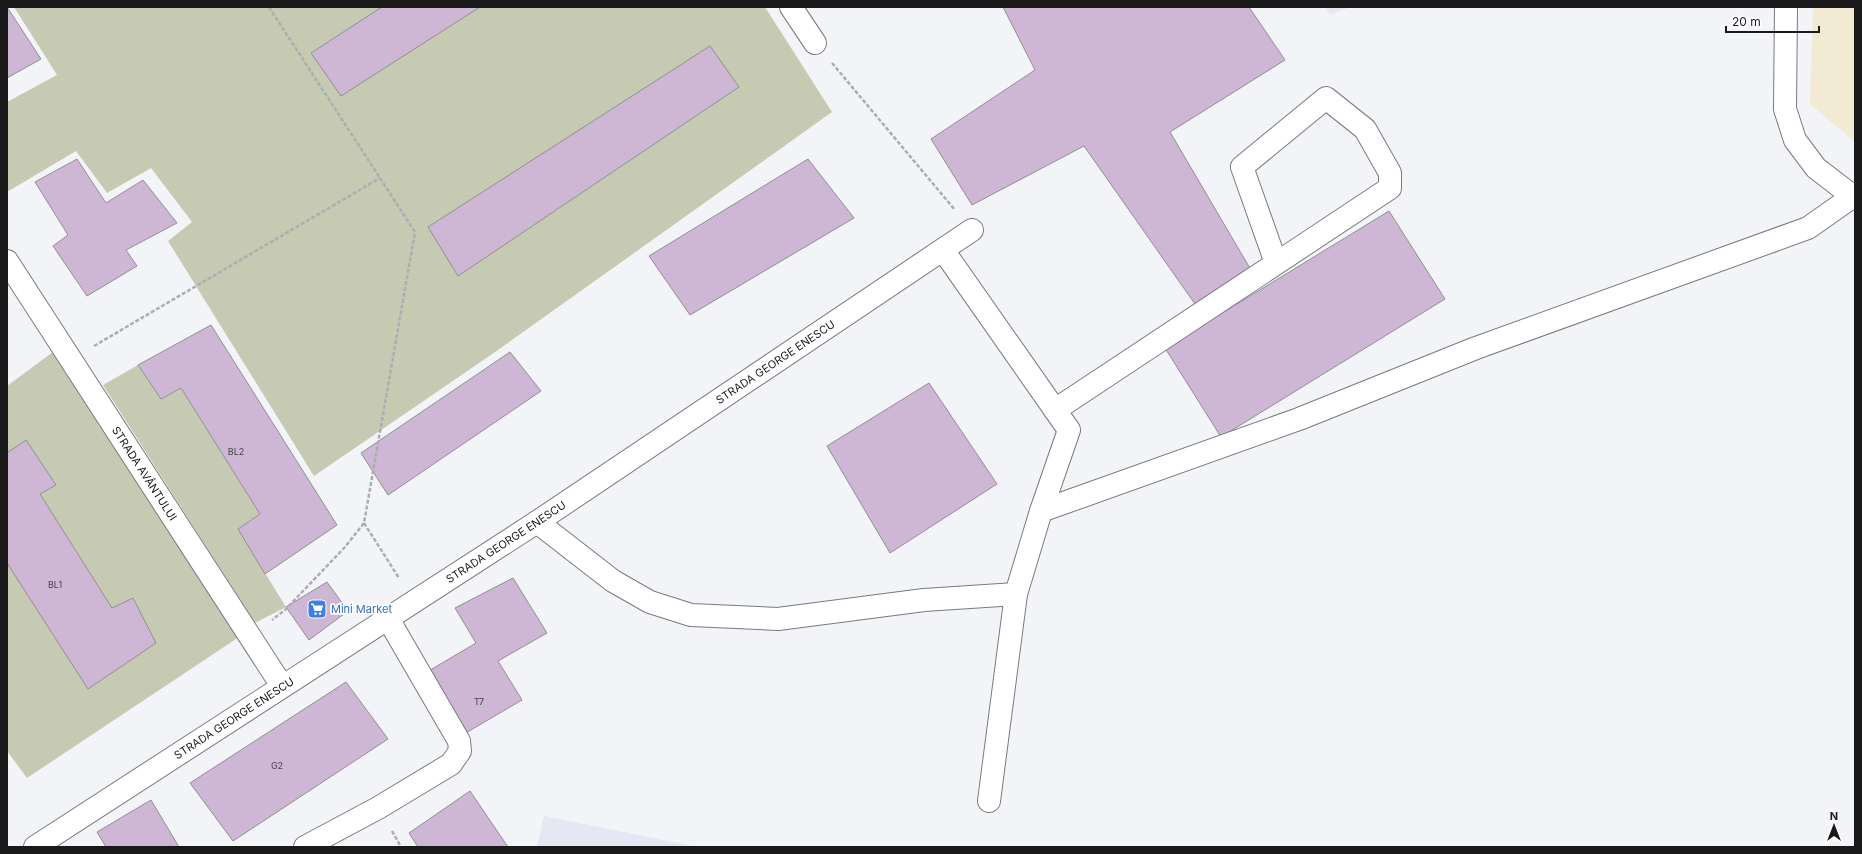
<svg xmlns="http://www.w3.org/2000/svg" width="1862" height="854" viewBox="0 0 1862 854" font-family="Inter,sans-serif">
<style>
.industrial{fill:#f3ead4}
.built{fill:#e5e8f2}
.green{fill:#c7cab3}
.building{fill:#cdb7d4;stroke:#918f91}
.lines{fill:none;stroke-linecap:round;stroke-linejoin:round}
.minor-casing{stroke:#797a7c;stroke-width:24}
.path{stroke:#acadaf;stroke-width:2.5;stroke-dasharray:4 2;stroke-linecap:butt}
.minor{stroke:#fff;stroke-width:22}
.labels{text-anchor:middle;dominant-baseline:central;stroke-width:3.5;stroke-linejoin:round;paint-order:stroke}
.number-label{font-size:9px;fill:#464048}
.street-label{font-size:11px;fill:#19191a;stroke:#fff}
.shop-label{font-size:11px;fill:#366cbe;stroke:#fff;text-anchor:start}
</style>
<rect width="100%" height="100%" fill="#f3f4f7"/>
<path class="industrial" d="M 1813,7 L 1855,7 L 1855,142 L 1810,104 Z"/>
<g class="built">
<path d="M 1325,7 L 1350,7 L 1330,15 Z"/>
<path d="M 544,816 L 698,847 L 537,847 Z"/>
</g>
<g class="green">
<path d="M 14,7 L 765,7 L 832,112 L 498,350 L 314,476 L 168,241 L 192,222 L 151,168 L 107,193 L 76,151 L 7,192 L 7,102 L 57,75 Z"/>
<path d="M 53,352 L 239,637 L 27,778 L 7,751 L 7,386 Z"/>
<path d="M 138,365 L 161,399 L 181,388 L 260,514 L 238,529 L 286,607 L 255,623 L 103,385 Z"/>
</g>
<g class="building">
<path d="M 7,7 L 41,59 L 7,78 Z"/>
<path d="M 382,7 L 480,7 L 341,96 L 311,53 Z"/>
<path d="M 1003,7 L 1249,7 L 1285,60 L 1170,132 L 1251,270 L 1195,304 L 1084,146 L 972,205 L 931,139 L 1035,70 Z"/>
<path d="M 710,46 L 739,87 L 458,276 L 428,227 Z"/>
<path d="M 77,159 L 106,203 L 143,180 L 177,223 L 126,250 L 137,266 L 87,296 L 53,246 L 68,235 L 35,182 Z"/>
<path d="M 808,159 L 854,218 L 690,315 L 649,256 Z"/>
<path d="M 1389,211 L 1445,299 L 1221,437 L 1165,348 Z"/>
<path d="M 211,325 L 337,525 L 265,574 L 238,529 L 260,514 L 181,388 L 161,399 L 138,365 Z"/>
<path d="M 510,352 L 541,391 L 388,495 L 361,453 Z"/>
<path d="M 929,383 L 997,484 L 890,553 L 827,446 Z"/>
<path d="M 26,440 L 56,485 L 40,494 L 112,608 L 133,598 L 156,643 L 88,689 L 7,563 L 7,453 Z"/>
<path d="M 513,578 L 547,633 L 498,661 L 522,700 L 464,734 L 427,672 L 476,643 L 455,608 Z"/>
<path d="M 327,582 L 348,611 L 309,640 L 286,607 Z"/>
<path d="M 346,682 L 388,739 L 233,841 L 190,783 Z"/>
<path d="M 470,791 L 508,847 L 418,847 L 409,833 Z"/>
<path d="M 151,800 L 179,847 L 106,847 L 97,832 Z"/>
</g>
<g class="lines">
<defs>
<g id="minor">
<path d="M 791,7 L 815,43"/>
<path d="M 1786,7 L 1785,109 L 1795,140 L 1816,168 L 1855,198"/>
<path d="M 943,250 L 1069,430 L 1041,511 L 1016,594 L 989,801"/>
<path id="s1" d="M 7,261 L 282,686"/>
<path d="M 1055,410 L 1390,188 L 1390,173 L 1365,129 L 1326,98 L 1242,167 L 1276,263"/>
<path d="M 1041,511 L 1299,419 L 1476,348 L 1808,228 L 1852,197"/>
<path d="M 537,522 L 613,581 L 650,602 L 691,615 L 778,619 L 924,600 L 1016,594"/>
<path id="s2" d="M 35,847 L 537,522 L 972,230"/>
<path d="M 305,847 L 378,808 L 451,764 L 460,751 L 459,741 L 387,617"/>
</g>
</defs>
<use href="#minor" class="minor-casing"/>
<g class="path">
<path d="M 269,7 L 415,232 L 364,523 L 345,547 L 285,610 L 272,620"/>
<path d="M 832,63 L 955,210"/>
<path d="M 94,346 L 380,178"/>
<path d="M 364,523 L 399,578"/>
<path d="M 392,831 L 401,847"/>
</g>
<use href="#minor" class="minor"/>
</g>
<defs>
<symbol id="supermarket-square" viewBox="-11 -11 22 22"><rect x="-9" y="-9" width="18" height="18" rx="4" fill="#3f7fe0" stroke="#fff"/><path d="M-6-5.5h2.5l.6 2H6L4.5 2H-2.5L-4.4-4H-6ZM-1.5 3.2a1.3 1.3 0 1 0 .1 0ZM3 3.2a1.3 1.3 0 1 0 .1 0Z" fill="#fff"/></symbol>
</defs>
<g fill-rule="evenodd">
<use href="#supermarket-square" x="306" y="598" width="22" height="22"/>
</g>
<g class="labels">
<g class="number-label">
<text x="236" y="451">BL2</text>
<text x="55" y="584">BL1</text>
<text x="479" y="701">T7</text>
<text x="277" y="765">G2</text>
</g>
<g class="street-label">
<text stroke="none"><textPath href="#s2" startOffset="885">STRADA GEORGE ENESCU</textPath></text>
<text stroke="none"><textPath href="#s1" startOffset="253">STRADA AVÂNTULUI</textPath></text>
<text stroke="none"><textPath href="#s2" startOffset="561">STRADA GEORGE ENESCU</textPath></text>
<text stroke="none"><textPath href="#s2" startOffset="237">STRADA GEORGE ENESCU</textPath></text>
</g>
<g class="shop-label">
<text x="331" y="609">Mini Market</text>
</g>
</g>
<rect width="1862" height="854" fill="none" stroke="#19191a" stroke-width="16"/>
<g transform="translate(1834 826)" stroke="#ffffff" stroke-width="3" paint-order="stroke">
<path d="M0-3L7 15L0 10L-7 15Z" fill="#19191a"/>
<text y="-6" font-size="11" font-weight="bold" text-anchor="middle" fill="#19191a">N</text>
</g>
<path d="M1726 26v6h93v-6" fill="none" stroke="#19191a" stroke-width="2"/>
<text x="1732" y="26" font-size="12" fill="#19191a" stroke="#ffffff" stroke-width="3" paint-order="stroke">20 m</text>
</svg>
